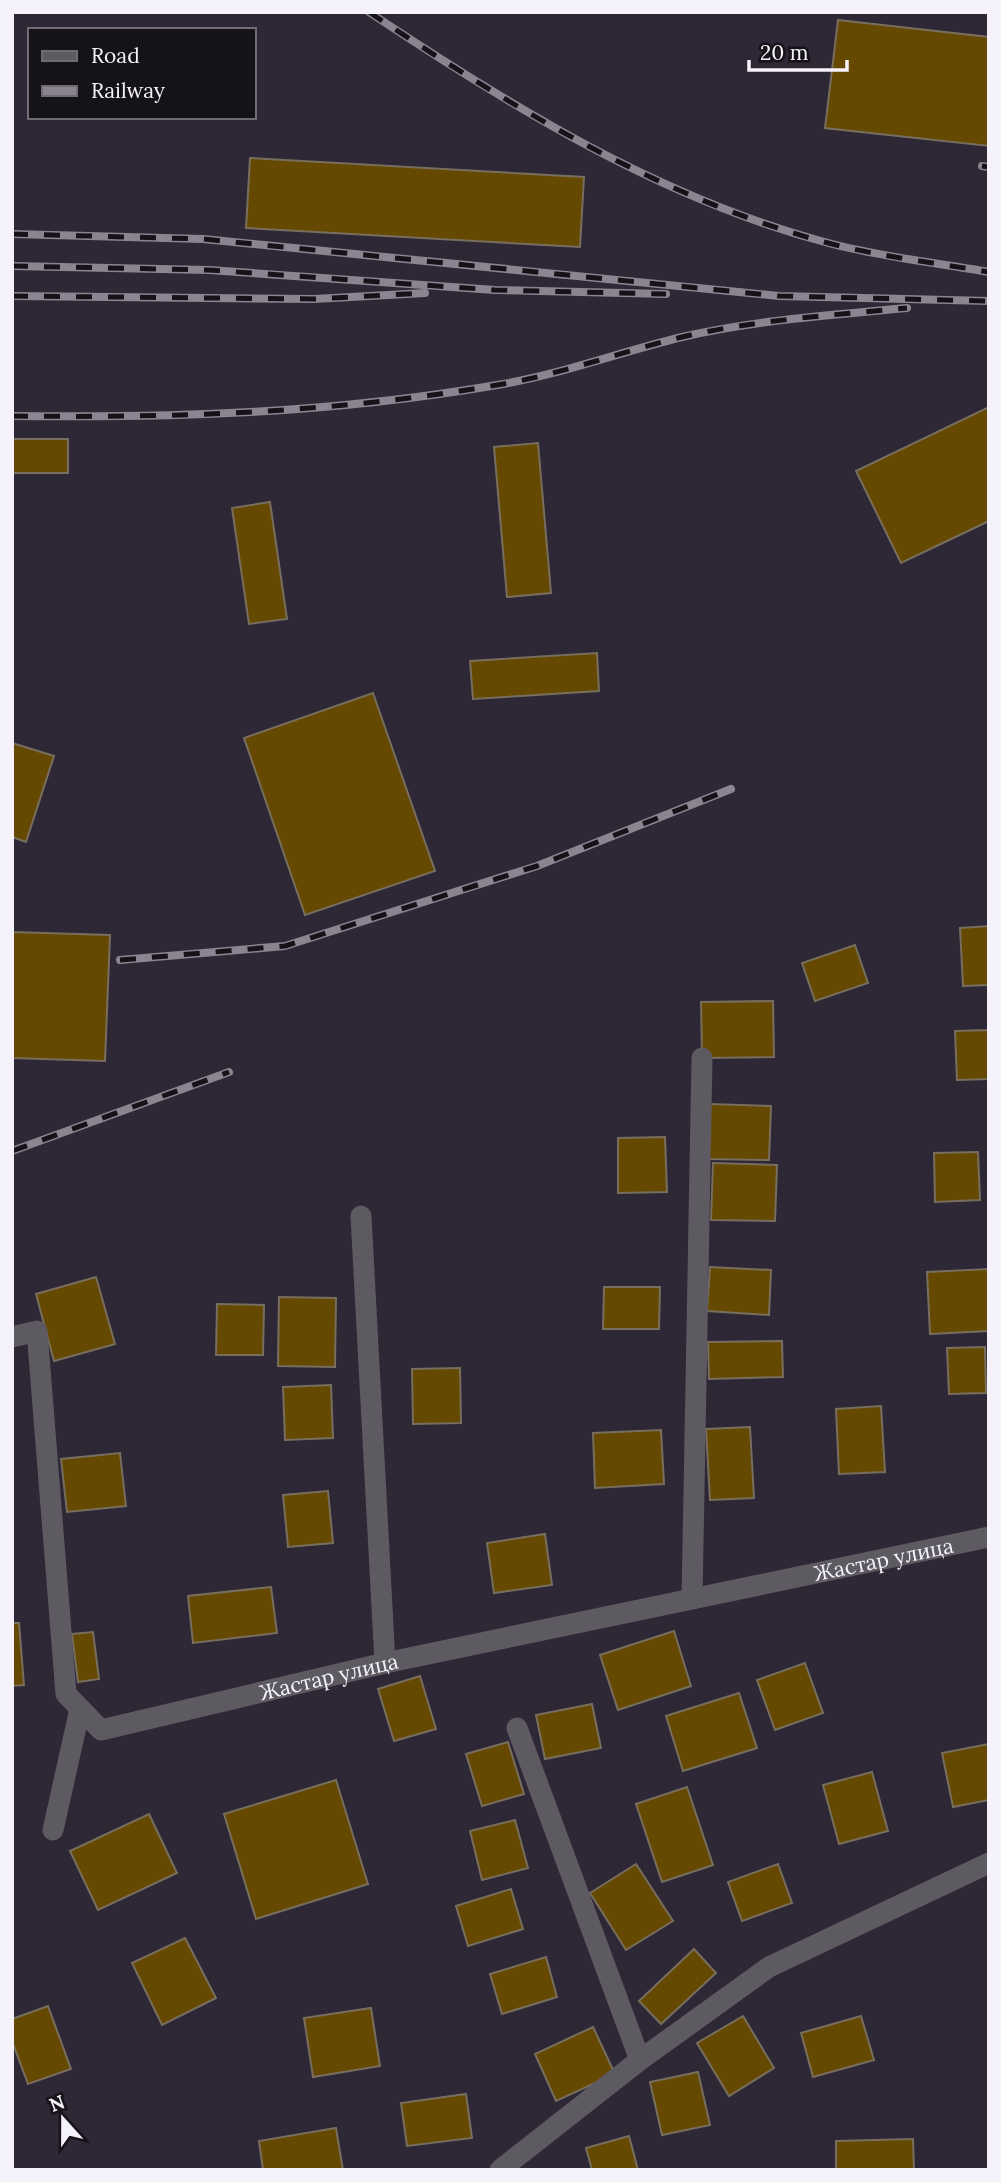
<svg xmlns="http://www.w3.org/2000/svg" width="1001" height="2182" viewBox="0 0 1001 2182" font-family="Lora,serif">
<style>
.building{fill:#664900;stroke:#786e5e;stroke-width:2}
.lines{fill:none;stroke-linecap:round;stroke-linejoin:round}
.street{stroke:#5d5a61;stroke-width:21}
.rail-casing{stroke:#8b8592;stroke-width:8}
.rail{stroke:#151218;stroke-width:5;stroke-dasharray:16;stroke-linecap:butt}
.labels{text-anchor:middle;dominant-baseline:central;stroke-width:7;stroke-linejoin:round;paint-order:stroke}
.street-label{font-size:21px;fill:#f6f2fc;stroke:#151218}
</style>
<rect width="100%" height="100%" fill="#2e2736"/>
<g class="building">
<path d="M 838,20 L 989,37 L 989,146 L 825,128 Z"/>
<path d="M 250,158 L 584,177 L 580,247 L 246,228 Z"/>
<path d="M 989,407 L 989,521 L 901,563 L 856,471 Z"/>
<rect x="12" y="439" width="56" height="34"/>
<path d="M 538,443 L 551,593 L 507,597 L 494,447 Z"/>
<path d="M 270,502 L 287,619 L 249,624 L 232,508 Z"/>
<path d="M 597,653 L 599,691 L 473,699 L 470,661 Z"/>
<path d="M 373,693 L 435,871 L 305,915 L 244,738 Z"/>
<path d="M 12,743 L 54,756 L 26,842 L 12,837 Z"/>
<path d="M 989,926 L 989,985 L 963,986 L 960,928 Z"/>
<path d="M 12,932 L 110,935 L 105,1061 L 12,1058 Z"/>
<path d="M 855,945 L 868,983 L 815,1001 L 802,963 Z"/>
<path d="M 773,1001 L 774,1057 L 702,1058 L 701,1002 Z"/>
<path d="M 989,1030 L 989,1079 L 957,1080 L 955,1031 Z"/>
<path d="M 709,1104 L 771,1106 L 769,1160 L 707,1159 Z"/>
<path d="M 665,1137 L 667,1192 L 618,1193 L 618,1138 Z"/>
<path d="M 978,1152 L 980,1200 L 935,1202 L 934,1153 Z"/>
<path d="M 713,1163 L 777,1165 L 775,1221 L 711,1220 Z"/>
<path d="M 710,1267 L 771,1270 L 769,1315 L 707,1311 Z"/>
<path d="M 989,1269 L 989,1331 L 930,1334 L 927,1272 Z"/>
<path d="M 96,1277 L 115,1344 L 54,1361 L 36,1294 Z"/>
<path d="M 604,1287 L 660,1287 L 659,1329 L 603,1329 Z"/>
<path d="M 279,1297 L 336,1298 L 335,1367 L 278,1366 Z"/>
<path d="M 217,1304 L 264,1305 L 263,1355 L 216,1355 Z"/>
<path d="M 782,1341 L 783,1377 L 709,1379 L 708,1342 Z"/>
<path d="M 985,1347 L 986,1393 L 949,1394 L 947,1348 Z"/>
<path d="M 460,1368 L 461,1423 L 413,1424 L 412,1369 Z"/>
<path d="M 331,1385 L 333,1438 L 285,1440 L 283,1387 Z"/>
<path d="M 881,1406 L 885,1472 L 839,1474 L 836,1409 Z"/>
<path d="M 750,1427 L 754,1498 L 710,1500 L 706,1429 Z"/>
<path d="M 661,1430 L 664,1484 L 595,1488 L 593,1433 Z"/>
<path d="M 120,1453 L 126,1506 L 67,1512 L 61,1459 Z"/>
<path d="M 328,1491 L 333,1543 L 288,1547 L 283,1495 Z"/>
<path d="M 545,1534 L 552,1585 L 494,1593 L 487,1543 Z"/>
<path d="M 271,1587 L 277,1633 L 193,1643 L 188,1596 Z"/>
<path d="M 12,1623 L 19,1623 L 24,1685 L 12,1686 Z"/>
<path d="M 674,1631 L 691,1686 L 618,1710 L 600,1655 Z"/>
<path d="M 93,1632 L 99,1679 L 78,1682 L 72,1634 Z"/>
<path d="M 805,1663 L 823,1713 L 775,1730 L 757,1680 Z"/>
<path d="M 420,1676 L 436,1729 L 394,1741 L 378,1689 Z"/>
<path d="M 739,1693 L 757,1748 L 683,1771 L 666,1716 Z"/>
<path d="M 592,1704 L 601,1748 L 545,1759 L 536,1715 Z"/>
<path d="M 508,1742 L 524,1794 L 482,1806 L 466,1754 Z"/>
<path d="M 989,1744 L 989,1800 L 953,1807 L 942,1753 Z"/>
<path d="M 872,1772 L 888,1831 L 839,1844 L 823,1785 Z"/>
<path d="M 336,1780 L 368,1884 L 256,1919 L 224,1814 Z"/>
<path d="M 687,1787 L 713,1865 L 662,1882 L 636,1804 Z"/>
<path d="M 149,1814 L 177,1873 L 98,1910 L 70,1851 Z"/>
<path d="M 515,1820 L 528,1868 L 482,1880 L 470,1831 Z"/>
<path d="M 636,1864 L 673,1921 L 626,1950 L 590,1893 Z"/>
<path d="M 778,1864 L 792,1903 L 742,1921 L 728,1882 Z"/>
<path d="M 511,1889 L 523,1929 L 468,1946 L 456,1906 Z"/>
<path d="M 185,1938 L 216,1998 L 162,2025 L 132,1963 Z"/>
<path d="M 694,1949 L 716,1973 L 661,2024 L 639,2001 Z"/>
<path d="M 546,1957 L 557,1997 L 502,2014 L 490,1974 Z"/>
<path d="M 48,2006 L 71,2069 L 28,2084 L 12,2041 L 12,2019 Z"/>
<path d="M 371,2008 L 380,2066 L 313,2077 L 304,2018 Z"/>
<path d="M 743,2016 L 774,2068 L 729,2096 L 697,2043 Z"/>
<path d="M 861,2016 L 874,2060 L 813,2077 L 801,2033 Z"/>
<path d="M 593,2027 L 615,2074 L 556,2101 L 535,2054 Z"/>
<path d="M 698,2072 L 710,2125 L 662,2135 L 650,2082 Z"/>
<path d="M 466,2094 L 472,2138 L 407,2146 L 401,2103 Z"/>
<path d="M 336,2128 L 343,2170 L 263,2170 L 259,2141 Z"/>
<path d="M 629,2136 L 638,2170 L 592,2170 L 586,2148 Z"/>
<path d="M 913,2139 L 914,2170 L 836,2170 L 836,2141 Z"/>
</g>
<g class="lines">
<g class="street">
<path d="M 361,1216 L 385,1663"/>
<path id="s1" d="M 12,1337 L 37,1331 L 66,1694 L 101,1730 L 385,1663 L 989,1537"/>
<path d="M 692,1599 L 702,1058"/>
<path d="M 517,1728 L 640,2060"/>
<path d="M 53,1830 L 80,1709"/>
<path d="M 500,2170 L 640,2060 L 769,1967 L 989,1863"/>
</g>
<defs>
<g id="rail">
<path d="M 369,12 C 513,108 663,200 832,244 C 883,257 937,263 989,272"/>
<path d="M 982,166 L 989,167"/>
<path d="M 12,234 L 203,239 L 779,296 L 989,301"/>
<path d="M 12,266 L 209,270 L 495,290 L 666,294"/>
<path d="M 12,296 L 314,299 L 425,293"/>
<path d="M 12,416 C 177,418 334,413 497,385 C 559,375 620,352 682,337 C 755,320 833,315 907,308"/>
<path d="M 120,960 L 285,946 L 537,866 L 731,789"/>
<path d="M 12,1151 L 229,1072"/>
</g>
</defs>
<use href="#rail" class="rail-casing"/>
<use href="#rail" class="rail"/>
</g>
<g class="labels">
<g class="street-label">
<text stroke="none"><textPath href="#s1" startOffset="1241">Жастар улица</textPath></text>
<text stroke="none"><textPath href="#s1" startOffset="674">Жастар улица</textPath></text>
</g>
</g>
<rect width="1001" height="2182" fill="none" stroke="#f6f2fc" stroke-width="28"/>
<rect x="28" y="28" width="228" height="91" fill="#151218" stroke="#6f6c73" stroke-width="2"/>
<rect x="42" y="51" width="35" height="10" fill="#5d5a61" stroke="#6f6c73" stroke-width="2"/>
<text x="91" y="63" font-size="21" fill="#f6f2fc">Road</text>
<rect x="42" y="86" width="35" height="10" fill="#8b8592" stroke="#6f6c73" stroke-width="2"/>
<text x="91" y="98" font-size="21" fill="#f6f2fc">Railway</text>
<g transform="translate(63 2119) rotate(339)" stroke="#151218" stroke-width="5" paint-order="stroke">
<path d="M0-5L12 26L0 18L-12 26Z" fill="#f6f2fc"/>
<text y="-10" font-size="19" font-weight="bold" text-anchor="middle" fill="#f6f2fc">N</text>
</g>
<path d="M749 60v10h98v-10" fill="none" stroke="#f6f2fc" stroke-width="3.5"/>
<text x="760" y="60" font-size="21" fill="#f6f2fc" stroke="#151218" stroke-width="5" paint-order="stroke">20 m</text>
</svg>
